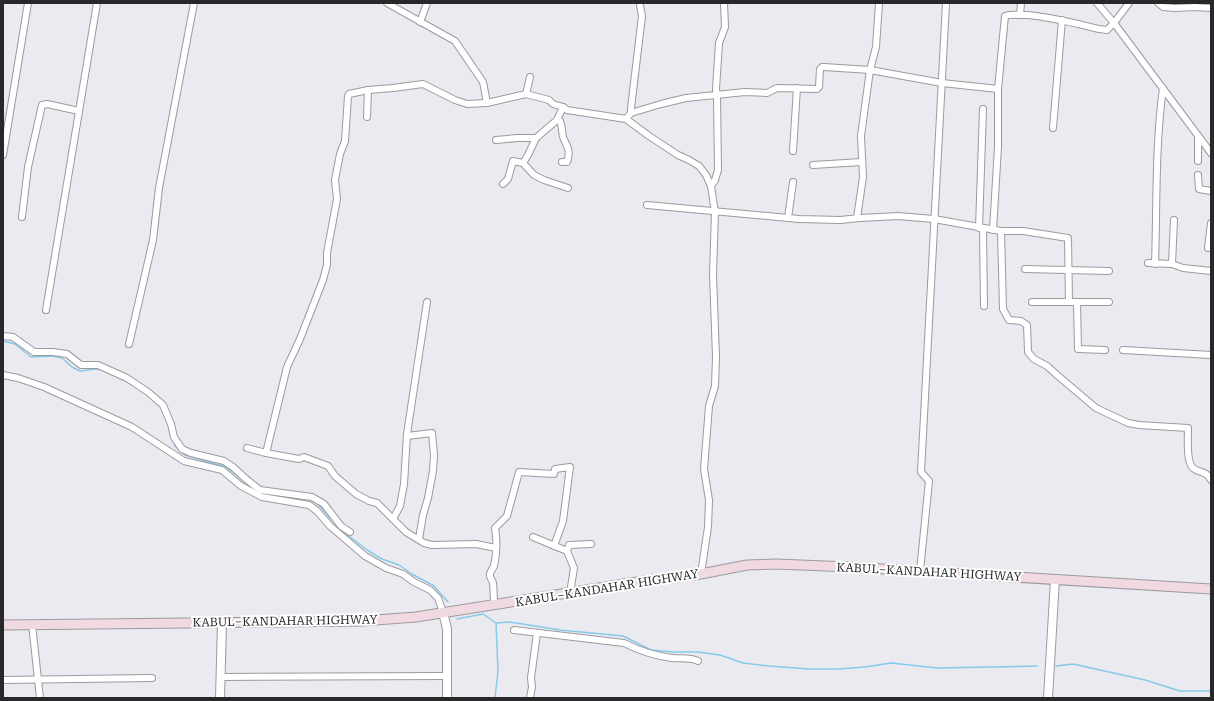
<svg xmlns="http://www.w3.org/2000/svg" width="1214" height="701" viewBox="0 0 1214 701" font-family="'Roboto Serif',serif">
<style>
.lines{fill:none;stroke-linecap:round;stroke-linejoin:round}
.stream{stroke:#85cbe8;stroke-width:1.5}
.minor-casing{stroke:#9b9a9f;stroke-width:8}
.tertiary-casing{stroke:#9b9a9f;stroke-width:10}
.secondary-casing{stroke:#9b9a9f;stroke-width:11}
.minor{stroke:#fff;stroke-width:6}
.tertiary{stroke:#fff;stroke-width:8}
.secondary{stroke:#f0d9e0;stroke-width:9}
.labels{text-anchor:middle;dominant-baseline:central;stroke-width:4;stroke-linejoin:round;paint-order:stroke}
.street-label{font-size:12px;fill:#28282a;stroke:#fff}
</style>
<rect width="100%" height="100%" fill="#ebeaf0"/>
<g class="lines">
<g class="stream">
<path d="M 3,341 L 15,344 L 31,357 L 53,356 L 62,358 L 72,367 L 80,371 L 97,369 L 102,370"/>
<path d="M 120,378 L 131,384"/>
<path d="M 167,421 L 171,435"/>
<path d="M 173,440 L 175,446 L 185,455 L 226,467 L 249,485"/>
<path d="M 316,502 L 332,520"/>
<path d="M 340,529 L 367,550 L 382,559 L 399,565 L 412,574 L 434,586 L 448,602"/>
<path d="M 457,619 L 483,614 L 496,623 L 510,622 L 560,630 L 623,636 L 651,650 L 673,652 L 698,652 L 720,655 L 743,663 L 769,666 L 808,669 L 838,669 L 865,667 L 891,663 L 937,668 L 1037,666"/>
<path d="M 1056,666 L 1073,664 L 1145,680 L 1180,691 L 1211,691"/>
<path d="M 495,698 L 498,671 L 496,623"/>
</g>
<defs>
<g id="minor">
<path d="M 387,3 L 455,41 L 483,82 L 487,103"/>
<path d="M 1097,3 L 1114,23 L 1211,153"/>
<path d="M 1158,3 L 1163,7 L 1175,8 L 1195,7 L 1211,8"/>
<path d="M 1020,15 L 1021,3"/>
<path d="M 420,22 L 427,3"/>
<path d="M 526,94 L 530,77"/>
<path d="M 631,113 L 631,108 L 642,16 L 640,5"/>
<path d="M 367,117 L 368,90"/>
<path d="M 626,119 L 631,113 L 661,104 L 686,98 L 745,92 L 767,93 L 777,88 L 817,89 L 819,87 L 820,69 L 822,67 L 824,67 L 870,70 L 942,83 L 998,89"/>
<path d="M 557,120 L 560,121 C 562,126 562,132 563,137 C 567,147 571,150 567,162 L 562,162"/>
<path d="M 1053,128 L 1062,20"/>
<path d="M 496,140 L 517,138 L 536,138"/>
<path d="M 793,151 L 797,88"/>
<path d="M 3,155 L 28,3"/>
<path d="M 1198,161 L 1198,137"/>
<path d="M 523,163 L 528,155 L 536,138 L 557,120 L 563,107"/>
<path d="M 813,165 L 862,162"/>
<path d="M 1198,175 L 1199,189 L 1211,191"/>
<path d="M 503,184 L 508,179 L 513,161 L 523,163 L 534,175 L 544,180 L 568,188"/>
<path d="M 711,186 L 715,180 L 718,170 L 717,95 L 716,89 L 719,43 L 725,27 L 724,3"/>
<path d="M 647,205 L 799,219 L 840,220 L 860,218 L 898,216 L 934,219 L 1001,231 L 1023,231 L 1068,238 L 1069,302 L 1077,302 L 1078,349 L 1105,350"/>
<path d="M 22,217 L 28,167 L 42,105 L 47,104 L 79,111"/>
<path d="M 788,218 L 793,182"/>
<path d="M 857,218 L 863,177 L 861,136 L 870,70 L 876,47 L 879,3"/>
<path d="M 979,228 L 983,109"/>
<path d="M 983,228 L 984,306"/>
<path d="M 993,230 L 998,147 L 998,89 L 1005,16 C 1011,14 1020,15 1027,15 C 1052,17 1074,23 1099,29 L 1107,30 L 1114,23 L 1129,3"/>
<path d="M 1001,231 L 1003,309 L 1009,320 L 1021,321 L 1027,325 L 1028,352 L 1034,359 L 1047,366 L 1057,375 L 1096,408 L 1128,423 L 1139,425 L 1188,428 C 1188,437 1186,462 1193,468 C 1200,474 1206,470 1211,480"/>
<path d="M 1208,248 L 1211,223"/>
<path d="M 1148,263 L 1172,264 L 1183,268 L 1211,271"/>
<path d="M 1155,264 C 1157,206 1155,146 1163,88"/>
<path d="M 1172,264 L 1174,220"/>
<path d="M 1025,269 L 1109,271"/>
<path d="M 1032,302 L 1069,302"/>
<path d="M 1077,302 L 1109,302"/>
<path d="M 46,310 L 97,3"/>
<path d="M 3,336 L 13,337 L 34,352 L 53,352 L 67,354 L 81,365 L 98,365 L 127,378 L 148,392 L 163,405 L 171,424 L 174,437 L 182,449 L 191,453 L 224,461 L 233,467 L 246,479 L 260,490 L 312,497 L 324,504 L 341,526 L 350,532"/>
<path d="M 129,344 L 153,240 L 159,188 L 194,3"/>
<path d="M 1123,350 L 1211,355"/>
<path d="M 3,375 L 18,378 L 44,387 L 132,427 L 184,461 L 222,470 L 241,486 L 262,497 L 309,505 L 317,511 L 330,526 L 365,556 L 386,568 L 403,574 L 414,582 L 430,590 L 438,598 L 443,612"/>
<path d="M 407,436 L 432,433 L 434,455 L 433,471 L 428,498 L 423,515 L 419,539"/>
<path d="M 247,448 L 266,453 L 299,459 L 304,457 L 328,466 L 335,476 L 356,494 L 369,501 L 377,503 L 406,532 L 424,543 L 432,545 L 476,544 L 496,548"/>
<path d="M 266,453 L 287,367 L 300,339 L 323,280 L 327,265 L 327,253 L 337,199 L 335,180 L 340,154 L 345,141 L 348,96 L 349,94 L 368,90 L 393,88 L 423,84 L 455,100 L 467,104 L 487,103 L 526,94 L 549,100 L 553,104 L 563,107 L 567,110 L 626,119 L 649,136 L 678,155 L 689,160 L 699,166 L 706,175 L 711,186 L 715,212 L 713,274 L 716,357 L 715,386 L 709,406 L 704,469 L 709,500 L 708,527 L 701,574"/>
<path d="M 393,519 L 400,506 L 404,484 L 407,434 L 427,302"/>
<path d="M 533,537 L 567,551 L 574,568 L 570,593"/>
<path d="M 567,551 L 569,545 L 591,544"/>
<path d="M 920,571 L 929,481 L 921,472 L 946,3"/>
<path d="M 495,605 C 493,598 494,590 493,583 C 492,579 489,577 490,574 C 490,571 493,569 494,566 C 497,553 497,540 495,528 L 507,516 L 519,472 L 554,474 L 555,469 L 570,467 L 563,521 L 554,546"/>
<path d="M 32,624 L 40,698"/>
<path d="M 514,630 L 624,643 C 638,650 656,656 672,658 C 681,659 690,657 698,661"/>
<path d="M 221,677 L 447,676"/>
<path d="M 3,680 L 152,678"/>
<path d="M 530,698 L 532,687 L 531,678 L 537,633"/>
</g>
<g id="tertiary">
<path d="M 443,612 L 447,629 L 447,698"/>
<path d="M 220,698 L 222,623"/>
<path d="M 1048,698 L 1055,579"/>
</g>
<path id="secondary" d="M 3,625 L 362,621 L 416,617 L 637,582 L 701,574 L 747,565 L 776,564 L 850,567 L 1211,589"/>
</defs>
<use href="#minor" class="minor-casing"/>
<use href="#tertiary" class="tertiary-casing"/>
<use href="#secondary" class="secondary-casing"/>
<use href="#minor" class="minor"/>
<use href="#tertiary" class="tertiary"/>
<use href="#secondary" class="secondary"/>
</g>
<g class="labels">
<g class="street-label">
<text transform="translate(929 572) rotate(3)">KABUL–KANDAHAR HIGHWAY</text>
<text transform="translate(607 588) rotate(-9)">KABUL–KANDAHAR HIGHWAY</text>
<text transform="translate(285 621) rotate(-1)">KABUL–KANDAHAR HIGHWAY</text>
</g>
</g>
<rect width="1214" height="701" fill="none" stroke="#28282a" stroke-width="8"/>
</svg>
